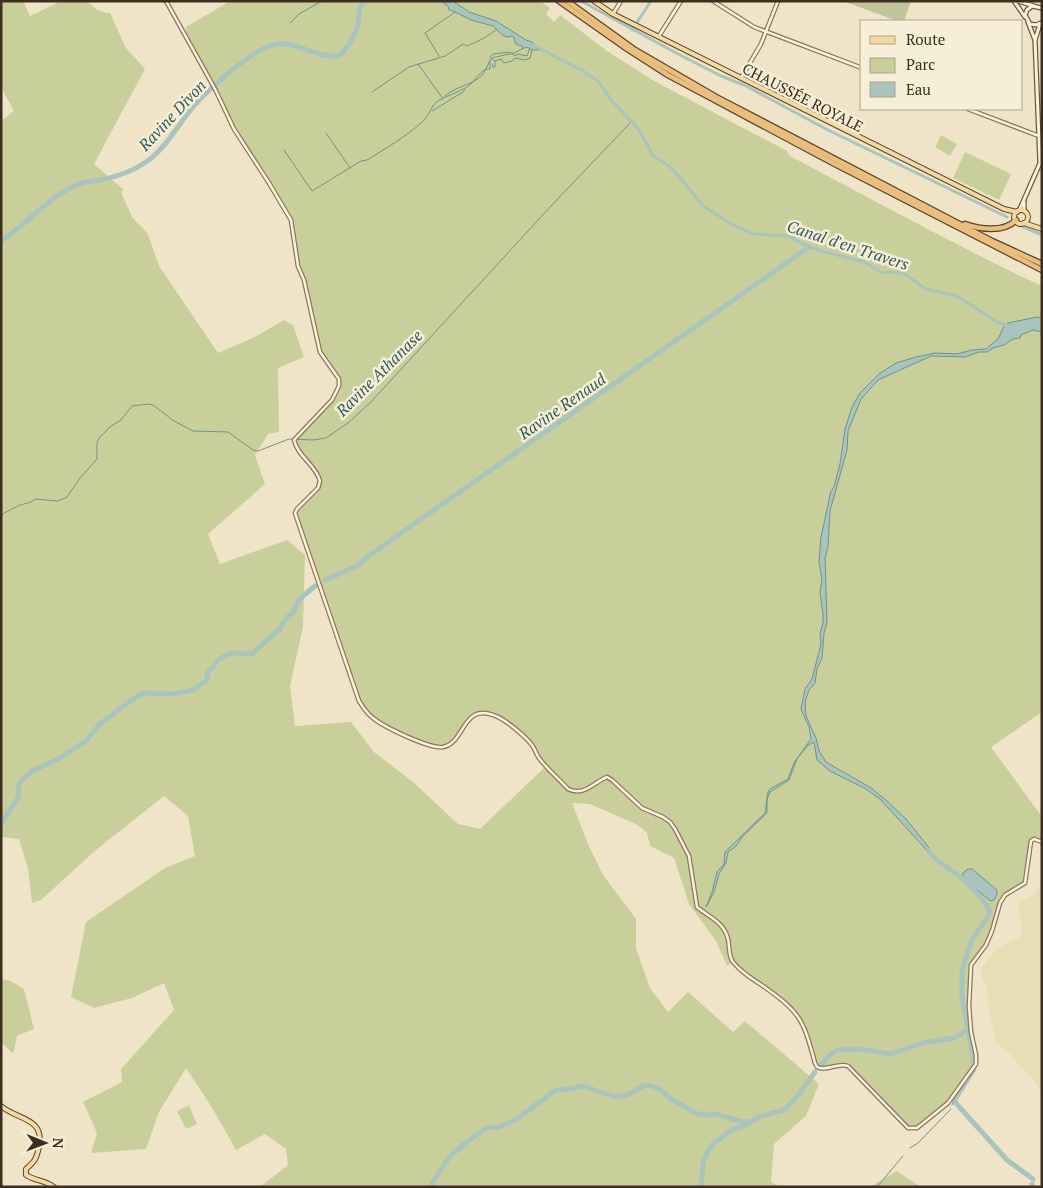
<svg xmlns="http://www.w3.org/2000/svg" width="1043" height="1188" viewBox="0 0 1043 1188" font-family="'PT Serif',serif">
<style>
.farmland{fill:#e6deb5}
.green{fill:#c9cf9b}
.cemetery{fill:#bfc49a}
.water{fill:#a9c4bc;stroke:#6f938a}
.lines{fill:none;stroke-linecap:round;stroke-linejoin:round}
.stream{stroke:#6f938a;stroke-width:1}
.canal{stroke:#a9c4bc;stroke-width:3}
.river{stroke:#a9c4bc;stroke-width:5}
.tertiary-casing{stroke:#8d765c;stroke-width:5}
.secondary-casing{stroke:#6f573f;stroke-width:5.5}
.primary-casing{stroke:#5b4430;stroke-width:6}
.trunk-casing{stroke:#5b4430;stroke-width:7}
.tertiary{stroke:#faf1dc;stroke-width:2.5}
.secondary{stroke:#faf1dc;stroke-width:3}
.primary{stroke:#f3d9a0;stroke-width:4}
.trunk{stroke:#eabe7c;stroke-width:4.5}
.labels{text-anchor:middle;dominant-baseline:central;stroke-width:5;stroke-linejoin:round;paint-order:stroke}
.street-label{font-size:15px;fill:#3d2e20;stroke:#f7eed8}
.water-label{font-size:16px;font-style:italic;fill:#2f5d5a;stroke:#f7eed8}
</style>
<rect width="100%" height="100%" fill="#f0e4c8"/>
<path class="farmland" d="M 1042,877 L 1042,1090 L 1009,1053 L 996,1043 L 989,1010 L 987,986 L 980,974 L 981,969 L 995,950 L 1010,941 L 1020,938 L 1022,929 L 1018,903 L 1031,897 L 1040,886 Z"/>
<g class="green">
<path d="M 1,1 L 23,1 L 30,16 L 61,1 L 87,1 C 92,7 102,14 110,13 L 126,48 L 145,69 L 94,164 L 124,190 L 121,192 L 132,217 L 148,234 L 159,266 L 218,353 L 255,337 L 284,320 L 293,325 L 304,357 L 278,368 L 279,432 L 268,434 L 255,455 L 265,484 L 208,534 L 220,564 L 287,540 L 305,555 L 303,627 L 290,686 L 295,726 L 351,722 L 374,752 L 413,782 L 458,824 L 480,829 L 546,766 C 540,759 536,751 531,744 C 523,733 497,713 483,713 C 465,713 464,731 454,741 C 451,744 444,746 440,746 C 424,747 387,728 373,718 C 367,714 363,706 359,701 L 296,511 L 320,484 L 318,475 L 299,452 L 294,440 L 332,400 L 339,382 L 320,352 L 304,280 L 298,266 L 291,220 L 234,129 L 215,89 L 186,36 L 186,27 L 230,1 L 540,1 L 550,8 L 546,14 L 554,22 L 560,15 L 607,51 L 656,82 L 787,151 L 790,156 C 874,200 956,246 1042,286 L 1042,712 L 991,747 L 1040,814 L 1042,813 L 1042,842 L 1037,840 L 1031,841 L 1025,883 L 1005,895 L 1000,902 L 992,931 L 986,945 L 971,966 L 970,1022 L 977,1062 L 948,1103 L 917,1128 L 908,1128 L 855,1072 L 844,1064 L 825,1069 L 819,1068 C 809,1055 809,1033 799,1017 C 788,1001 769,991 754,980 C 746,975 740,968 733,962 L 727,966 L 716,941 L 689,904 L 674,858 L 650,846 L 647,833 L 638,825 L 590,804 L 572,803 L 588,844 L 603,875 L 636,919 L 636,948 L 650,988 L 668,1012 L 688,992 L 733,1032 L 745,1021 L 819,1084 L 806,1116 L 774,1144 L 771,1182 L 781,1187 L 260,1187 L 288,1165 L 286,1149 L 265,1134 L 236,1150 L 211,1106 L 186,1068 L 159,1112 L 146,1149 L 91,1153 L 97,1133 L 83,1102 L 122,1082 L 121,1069 L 174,1010 L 164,983 L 132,998 L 94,1008 L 71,997 L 86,922 L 165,868 L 195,856 L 188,816 L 164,796 L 96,850 L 41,900 L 32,903 L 28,868 L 19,839 L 1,837 L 1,121 L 14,111 L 1,87 Z"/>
<path d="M 941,135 L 957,144 L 950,156 L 935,147 Z"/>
<path d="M 965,152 L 1011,174 L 999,200 L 953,178 Z"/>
<path d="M 1,979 L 10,981 L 24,989 L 34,1029 L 17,1036 L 14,1051 L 12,1053 L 1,1042 Z"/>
<path d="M 189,1105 L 197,1124 L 186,1129 L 177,1111 Z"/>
<path d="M 897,1171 L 921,1187 L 870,1187 Z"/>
</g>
<path class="cemetery" d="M 843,1 L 911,1 L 904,21 L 897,21 Z"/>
<g class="water">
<path d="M 441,1 L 453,1 L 469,12 L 496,21 L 526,40 L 532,42 L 539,50 L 532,50 L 527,47 L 522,49 L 523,47 L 516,44 L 513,36 L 507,37 L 502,35 L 493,26 L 471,20 L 451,10 L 449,10 L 448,6 Z"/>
<path d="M 1037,317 L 1042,318 L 1042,332 L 1033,330 L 1021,335 L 1020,338 L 1013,339 L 1004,345 L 993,348 L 987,352 L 979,352 L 965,357 L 931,356 L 878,380 L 861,399 L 848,431 L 847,450 L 830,511 L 828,547 L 825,558 L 827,622 L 824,633 L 822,658 L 817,669 L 815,683 L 809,690 L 805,702 L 806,716 L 816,738 L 819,751 L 826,762 L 871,788 L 887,801 L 906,819 L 930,849 L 932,856 L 880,799 L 866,789 L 830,771 L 817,760 L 814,742 L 807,746 L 797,759 L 789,780 L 770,792 L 767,799 L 767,813 L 743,836 L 736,846 L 728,852 L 726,863 L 719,874 L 714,892 L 706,907 L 712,892 L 717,872 L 724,864 L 725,852 L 765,813 L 768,792 L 770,789 L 788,779 L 794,763 L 811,739 L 809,727 L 801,709 L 805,689 L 812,679 L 821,644 L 820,634 L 823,623 L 823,614 L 820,593 L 822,579 L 819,562 L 821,537 L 831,491 L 834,487 L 840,464 L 845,429 L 852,407 L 860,393 L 879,374 L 896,363 L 916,357 L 935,353 L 957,354 L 972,350 L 986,349 L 998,339 L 1004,326 L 1008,323 Z"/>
<path d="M 968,869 L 972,869 L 997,890 L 997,895 L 994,900 L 990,901 L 988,899 L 965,880 L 962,874 Z"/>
</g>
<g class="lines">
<g class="stream">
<path d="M 290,23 L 299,14 L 322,1"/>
<path d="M 439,56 L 425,33 L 455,12"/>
<path d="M 490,57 L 493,54 L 510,52 L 515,56 L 518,54 L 527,56 L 530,48"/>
<path d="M 492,59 L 495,61 L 501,59 L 504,63 L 512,61 L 515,58 L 525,60 L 530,58 L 532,50"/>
<path d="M 418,64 L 443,99"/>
<path d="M 492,64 L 493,67 L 495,67 L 495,61"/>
<path d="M 372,92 L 409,67 L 445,56 L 463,44 L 466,46 C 478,42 487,37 497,29"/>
<path d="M 445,96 C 458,84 479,85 486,69 L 490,69 L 490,61"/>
<path d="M 432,111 L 463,92 L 465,89"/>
<path d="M 326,133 L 350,168"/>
<path d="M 284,150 L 312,191 L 361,161 L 367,160 C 386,148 406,137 422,122 C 429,116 432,104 438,101 C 447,95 458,93 467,87 C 475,82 478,73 486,69 L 491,58 L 514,53 L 522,49"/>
<path d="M 1,515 C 6,512 12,509 16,507 C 23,503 30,504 35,499 L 58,501 L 67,497 L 80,478 L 97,459 L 97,442 L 100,437 L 111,426 L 121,420 L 132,406 L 148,404 L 153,405 L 174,421 L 193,431 L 228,432 L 253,450 L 258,451 L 289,439 L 313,440 L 326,438 L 348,423 L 370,403 L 551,206 L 632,121"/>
<path d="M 952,1105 L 954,1101"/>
<path d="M 910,1148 L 918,1143 L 951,1109"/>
<path d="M 699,1187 L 701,1185"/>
<path d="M 877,1187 L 903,1156"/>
</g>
<g class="canal">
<path d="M 581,1 L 678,54 L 721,76 L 744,85 L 826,129 L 1007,217"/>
<path d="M 632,30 L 651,1"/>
<path d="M 533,45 L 583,71 L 599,82 L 611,100 L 634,124 L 642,135 L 653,156 L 669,166 L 678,175 L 703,206 L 735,226 L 754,234 L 789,236 L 803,244 L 821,251 L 864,262 L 881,272 L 903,273 L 926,289 L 957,296 L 997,322 L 1009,326"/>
<path d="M 1019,225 L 1042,235"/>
</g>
<g class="river">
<path d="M 1,241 C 26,224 47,199 74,186 C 82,182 91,181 100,180 C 116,177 133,171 146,162 C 166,148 177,126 193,107 C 207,90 249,53 270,46 C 293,37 321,62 340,55 C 348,48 356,33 358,24 C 360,13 357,11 364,1"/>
<path d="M 325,580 L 359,565 L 367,557 L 809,247"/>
<path d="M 1,823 L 18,798 L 19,783 L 32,771 L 56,760 L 86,741 L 100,724 L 130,701 L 143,693 L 174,694 L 193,690 L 207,680 L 207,674 L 219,659 L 231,653 L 252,654 L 267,640 L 279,630 L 287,617 L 294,612 L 296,604 L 303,596 L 315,586"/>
<path d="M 929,851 C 936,861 944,865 954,872 C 965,880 984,899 990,911 L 989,914 L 971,942 L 962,971 L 962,997 L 974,1064"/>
<path d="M 820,1066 L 831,1054 L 837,1050 L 860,1049 L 891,1054 L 923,1043 L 954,1038 L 960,1035 L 967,1029"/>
<path d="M 974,1069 L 954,1101 L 1007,1160 L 1033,1179"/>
<path d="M 1032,1184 L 1033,1187"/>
<path d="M 432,1187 L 433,1182 L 450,1156 L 464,1144 L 486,1128 L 499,1127 L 515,1120 L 556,1090 L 569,1089 L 583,1086 L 616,1097 L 629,1094 L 643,1086 L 649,1085 L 658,1088 L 670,1098 L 695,1113 L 704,1115 L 716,1114 L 743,1122 L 750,1122"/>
<path d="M 701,1187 L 703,1163 L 707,1153 L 713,1144 L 731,1130 L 742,1127 L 761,1116 L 784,1110 L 796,1098 L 815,1072"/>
</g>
<defs>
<g id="tertiary">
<path d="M 166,1 L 215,89 L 234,129 L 269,183 L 291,220 L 298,266 L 304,280 L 320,352 L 339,379 L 339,386 L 332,400 L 294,440 C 298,457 316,465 320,481 L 318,488 L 297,509 L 295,513 L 359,701 C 363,707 366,713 373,718 C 384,727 429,749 443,747 C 465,743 462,704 493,715 C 504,718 525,736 532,745 C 535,749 536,754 539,758 C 547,769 559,779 568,789 C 584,797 594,782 607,777 L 612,780 L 642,808 L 663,817 L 670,822 L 675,829 L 689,856 L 697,907 C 709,917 724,922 728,939 C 730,947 728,955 733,962 C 741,972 752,979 763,986 C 801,1013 803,1019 815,1063 L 817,1067 C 827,1072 837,1062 848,1066 L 908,1128 L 917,1128 L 948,1103 L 976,1064 L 976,1055 L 971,1032 L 969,1006 L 971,965 L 986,945 L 992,931 L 1000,903 L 1005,895 L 1025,883 L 1031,841 L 1034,839 L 1042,842"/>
<path d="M 713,1 L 754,27 L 862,68"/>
<path d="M 613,14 L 621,1"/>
<path d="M 659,36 L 681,1"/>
<path d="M 741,78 L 761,44 L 778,1"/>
<path d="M 968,109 L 1039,136"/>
</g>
<g id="secondary">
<path d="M 1014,1 L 1025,17"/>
<path d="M 1018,1 L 1034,6"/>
<path d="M 1041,23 L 1036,25 L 1030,24 L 1025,15 L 1027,10 L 1032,6 L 1042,8"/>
<path d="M 1035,40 L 1040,24"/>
<path d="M 1024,202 L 1024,211"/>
<path d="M 1019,211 L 1040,163 L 1035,40 L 1028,22"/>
</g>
<g id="primary">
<path d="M 594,1 L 613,14 L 1004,209 L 1017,212"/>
<circle cx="1021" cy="217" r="7"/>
<path d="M 1024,223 L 1042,229"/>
<path d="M 1,1106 C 17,1120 45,1117 39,1147 C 36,1160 35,1161 26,1169 L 26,1175 C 35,1181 45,1180 54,1187"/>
</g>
<g id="trunk">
<path d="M 559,1 L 623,46 L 668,75 L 833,163 L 1042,270"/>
<path d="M 567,1 L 635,50 L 716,97 L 992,241 L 1042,264"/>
<path d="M 965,224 C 979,229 1004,233 1016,220"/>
</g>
</defs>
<use href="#tertiary" class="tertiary-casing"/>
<use href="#secondary" class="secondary-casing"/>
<use href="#primary" class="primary-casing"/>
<use href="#trunk" class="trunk-casing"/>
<use href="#tertiary" class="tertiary"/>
<use href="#secondary" class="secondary"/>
<use href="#primary" class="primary"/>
<use href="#trunk" class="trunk"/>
</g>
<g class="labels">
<g class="street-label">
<text transform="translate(803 97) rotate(27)">CHAUSSÉE ROYALE</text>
</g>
<g class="water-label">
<text transform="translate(172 115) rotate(-47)">Ravine Divon</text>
<text transform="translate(848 245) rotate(18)">Canal d'en Travers</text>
<text transform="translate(379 373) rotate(-45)">Ravine Athanase</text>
<text transform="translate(562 406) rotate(-35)">Ravine Renaud</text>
</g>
</g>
<rect width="1043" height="1188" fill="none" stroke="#3d2e20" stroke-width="5"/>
<rect x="860" y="20" width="162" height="90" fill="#f7eed8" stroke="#ada18e"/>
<rect x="870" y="36" width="25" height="8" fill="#f3d9a0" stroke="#ada18e"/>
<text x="906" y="45" font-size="15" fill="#3d2e20">Route</text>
<rect x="870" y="58" width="25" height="15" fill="#c9cf9b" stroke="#ada18e"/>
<text x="906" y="70" font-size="15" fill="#3d2e20">Parc</text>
<rect x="870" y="82" width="25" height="15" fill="#a9c4bc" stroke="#ada18e"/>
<text x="906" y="95" font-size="15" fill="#3d2e20">Eau</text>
<g transform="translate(45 1143) rotate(91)" stroke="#f7eed8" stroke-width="4" paint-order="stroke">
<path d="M0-4L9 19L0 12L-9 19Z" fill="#3d2e20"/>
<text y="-8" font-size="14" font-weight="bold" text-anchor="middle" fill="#3d2e20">N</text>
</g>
</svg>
